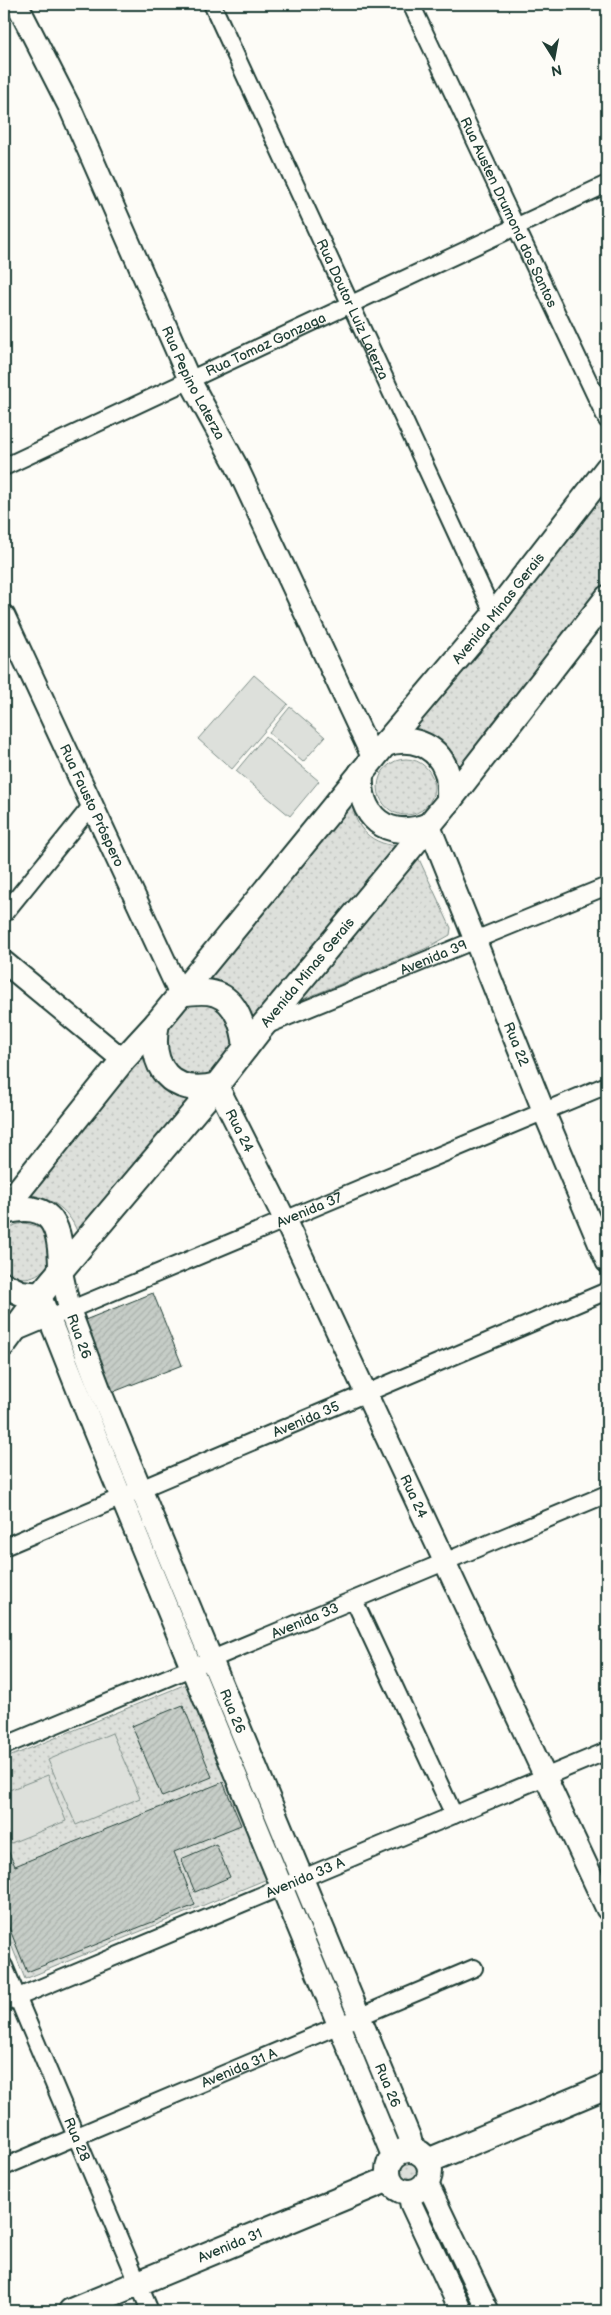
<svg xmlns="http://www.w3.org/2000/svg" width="611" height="2315" viewBox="0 0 611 2315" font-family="'Balsamiq Sans',sans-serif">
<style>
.grass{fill:url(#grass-dots);stroke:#7e8e88}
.pitch{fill:#dde0db;stroke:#7e8e88}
.building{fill:url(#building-hatch);stroke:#1f3d34}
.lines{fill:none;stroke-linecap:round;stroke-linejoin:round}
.minor-casing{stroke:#1f3d34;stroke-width:20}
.tertiary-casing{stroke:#1f3d34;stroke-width:25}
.secondary-casing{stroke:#1f3d34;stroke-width:28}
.minor{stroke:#fdfcf7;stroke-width:16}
.tertiary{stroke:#fdfcf7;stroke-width:21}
.secondary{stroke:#fdfcf7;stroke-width:24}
.labels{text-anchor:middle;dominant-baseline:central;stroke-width:4.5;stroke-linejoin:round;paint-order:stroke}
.street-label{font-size:14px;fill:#1f3d34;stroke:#fdfcf7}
</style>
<defs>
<pattern id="grass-dots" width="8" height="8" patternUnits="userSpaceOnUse" patternTransform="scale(1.25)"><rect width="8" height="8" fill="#dde0db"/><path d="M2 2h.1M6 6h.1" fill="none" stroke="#bdc1bd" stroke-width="1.8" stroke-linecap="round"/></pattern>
<pattern id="building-hatch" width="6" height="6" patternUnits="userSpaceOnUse" patternTransform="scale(1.25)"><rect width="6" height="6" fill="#c6cdc7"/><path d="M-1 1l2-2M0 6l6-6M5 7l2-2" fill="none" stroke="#aab1ac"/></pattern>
</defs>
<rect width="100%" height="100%" fill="#fdfcf7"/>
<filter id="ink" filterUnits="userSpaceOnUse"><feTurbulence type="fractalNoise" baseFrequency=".02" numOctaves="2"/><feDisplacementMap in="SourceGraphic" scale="10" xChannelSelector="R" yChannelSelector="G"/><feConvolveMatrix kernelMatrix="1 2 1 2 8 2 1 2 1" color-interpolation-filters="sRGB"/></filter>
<g filter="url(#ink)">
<g class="grass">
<path d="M 607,488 L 607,596 L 462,773 C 453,747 436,733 408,730 Z"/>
<circle cx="406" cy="787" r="28"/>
<path d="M 352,799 C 353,829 373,846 402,846 L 252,1028 L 199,985 Z"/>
<path d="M 419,859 L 451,928 L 450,935 L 427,948 L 299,1001 L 414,860 Z"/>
<path d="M 211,1000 L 233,1018 L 234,1049 C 210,1078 205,1086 169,1067 L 161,1031 L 183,1005 Z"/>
<path d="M 149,1046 L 199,1093 L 79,1237 C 71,1211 53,1197 25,1194 Z"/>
<path d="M 23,1223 C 48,1226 47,1237 51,1259 C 42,1278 20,1285 4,1269 L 4,1233 L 15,1225 Z"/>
<path d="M 186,1684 L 267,1879 L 25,1979 L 4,1927 L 4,1759 Z"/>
<circle cx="410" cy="2173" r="12"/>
</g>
<g class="pitch">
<path d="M 254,675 L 288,704 L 232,769 L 198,739 Z"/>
<path d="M 290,707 L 325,737 L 303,762 L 269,733 Z"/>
<path d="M 265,736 L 319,781 L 290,816 L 236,771 Z"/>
<path d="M 112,1733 L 140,1798 L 76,1825 L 48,1760 Z"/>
<path d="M 48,1775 L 66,1821 L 11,1843 L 4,1824 L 4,1792 Z"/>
</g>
<g class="building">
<path d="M 153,1293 L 182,1365 L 108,1394 L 80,1322 Z"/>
<path d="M 183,1705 L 212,1777 L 162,1797 L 132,1726 Z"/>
<path d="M 223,1782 L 241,1825 L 174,1852 L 195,1905 L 27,1972 L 4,1915 L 4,1842 L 15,1866 Z"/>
<path d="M 216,1844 L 230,1877 L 195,1892 L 181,1859 Z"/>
<path d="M 607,2111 L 607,2127 L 601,2113 Z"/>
</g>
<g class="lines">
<defs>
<g id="minor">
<path id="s1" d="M 212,4 L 494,615"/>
<path id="s2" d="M 411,4 L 607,420"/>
<path id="s3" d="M 4,467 L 607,184"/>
<path d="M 4,914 L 92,805"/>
<path id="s4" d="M 265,1026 L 607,886"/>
<path id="s5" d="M 12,1334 L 607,1085"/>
<path id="s6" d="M 4,1547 L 607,1291"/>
<path d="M 354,1600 L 454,1815"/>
<path id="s7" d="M 4,1746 L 607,1494"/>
<path id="s8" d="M 4,1966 L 150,2311"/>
<path id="s9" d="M 4,2003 L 607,1751"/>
<path id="s10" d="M 4,2167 L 474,1968"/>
</g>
<g id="tertiary">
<path id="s11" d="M 17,4 L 70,108 L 189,379 L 236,465 L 373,758"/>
<path id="s12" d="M 4,616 L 180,994"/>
<path id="s13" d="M 429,825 L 544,1112 L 607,1262"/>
<path d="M 4,962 L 123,1060"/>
<path id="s14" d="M 217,1085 L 285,1220 L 607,1909"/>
<path id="s15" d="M 61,1270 L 70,1311 L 101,1393 L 410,2138 L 413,2150"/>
<path d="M 40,1295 L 94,1431 L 391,2152 L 391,2159"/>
<path d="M 427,2183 L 488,2311"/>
<path d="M 409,2192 L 411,2204 L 461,2311"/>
</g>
<g id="secondary">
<path d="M 385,744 C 409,736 436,743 446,770 C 450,779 449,790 449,801"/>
<path d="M 361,773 C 358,817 387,841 429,825"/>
<path d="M 180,994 C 192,992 205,990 216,994 C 237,1001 244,1028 246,1047"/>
<path d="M 157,1023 C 148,1066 171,1097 217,1085"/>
<path id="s16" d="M 4,1209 L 123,1060 L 157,1023 L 385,744 L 494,615 L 607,469"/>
<path d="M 4,1212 C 54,1199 61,1228 61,1270"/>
<path d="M 4,1285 L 21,1293 L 40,1295"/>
<path id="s17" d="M 4,1344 L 40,1295 L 217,1085 L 261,1028 L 449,801 L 607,598"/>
<circle cx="409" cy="2171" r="21"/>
<path d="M 428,2161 L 607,2086"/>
<path id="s18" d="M 71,2311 L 389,2179"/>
</g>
</defs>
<use href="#minor" class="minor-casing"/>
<use href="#tertiary" class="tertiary-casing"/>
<use href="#secondary" class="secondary-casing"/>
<use href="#minor" class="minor"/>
<use href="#tertiary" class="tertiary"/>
<use href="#secondary" class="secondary"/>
</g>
</g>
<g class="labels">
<g class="street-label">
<text stroke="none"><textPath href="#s2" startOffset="230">Rua Austen Drumond dos Santos</textPath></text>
<text stroke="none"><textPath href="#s1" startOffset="336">Rua Doutor Luiz Laterza</textPath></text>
<text stroke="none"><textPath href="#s3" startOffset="289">Rua Tomaz Gonzaga</textPath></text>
<text stroke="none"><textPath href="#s11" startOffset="418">Rua Pepino Laterza</textPath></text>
<text stroke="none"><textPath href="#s16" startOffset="778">Avenida Minas Gerais</textPath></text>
<text stroke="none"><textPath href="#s12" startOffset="209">Rua Fausto Próspero</textPath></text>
<text stroke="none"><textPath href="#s4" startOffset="182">Avenida 39</textPath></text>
<text stroke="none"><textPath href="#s17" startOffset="480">Avenida Minas Gerais</textPath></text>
<text stroke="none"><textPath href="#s13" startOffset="236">Rua 22</textPath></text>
<text stroke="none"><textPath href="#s14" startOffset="51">Rua 24</textPath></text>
<text stroke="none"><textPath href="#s5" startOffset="322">Avenida 37</textPath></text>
<text stroke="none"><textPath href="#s15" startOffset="69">Rua 26</textPath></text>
<text stroke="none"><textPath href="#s6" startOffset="328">Avenida 35</textPath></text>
<text stroke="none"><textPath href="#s14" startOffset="456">Rua 24</textPath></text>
<text stroke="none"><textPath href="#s7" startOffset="326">Avenida 33</textPath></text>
<text stroke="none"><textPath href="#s15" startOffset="474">Rua 26</textPath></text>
<text stroke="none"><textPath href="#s9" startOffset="326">Avenida 33 A</textPath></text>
<text stroke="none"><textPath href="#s10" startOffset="255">Avenida 31 A</textPath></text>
<text stroke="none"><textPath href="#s15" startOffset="879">Rua 26</textPath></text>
<text stroke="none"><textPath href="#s8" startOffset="188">Rua 28</textPath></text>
<text stroke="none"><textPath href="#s18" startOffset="172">Avenida 31</textPath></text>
</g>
</g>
<rect width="611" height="2315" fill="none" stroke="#fdfcf7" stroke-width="20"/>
<rect x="10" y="10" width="591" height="2295" fill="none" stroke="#1f3d34" stroke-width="2" filter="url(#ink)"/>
<g transform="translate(554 58) rotate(169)" stroke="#fdfcf7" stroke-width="4" paint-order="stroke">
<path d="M0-4L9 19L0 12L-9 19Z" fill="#1f3d34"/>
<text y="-8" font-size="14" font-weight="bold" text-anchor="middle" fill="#1f3d34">N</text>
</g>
</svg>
